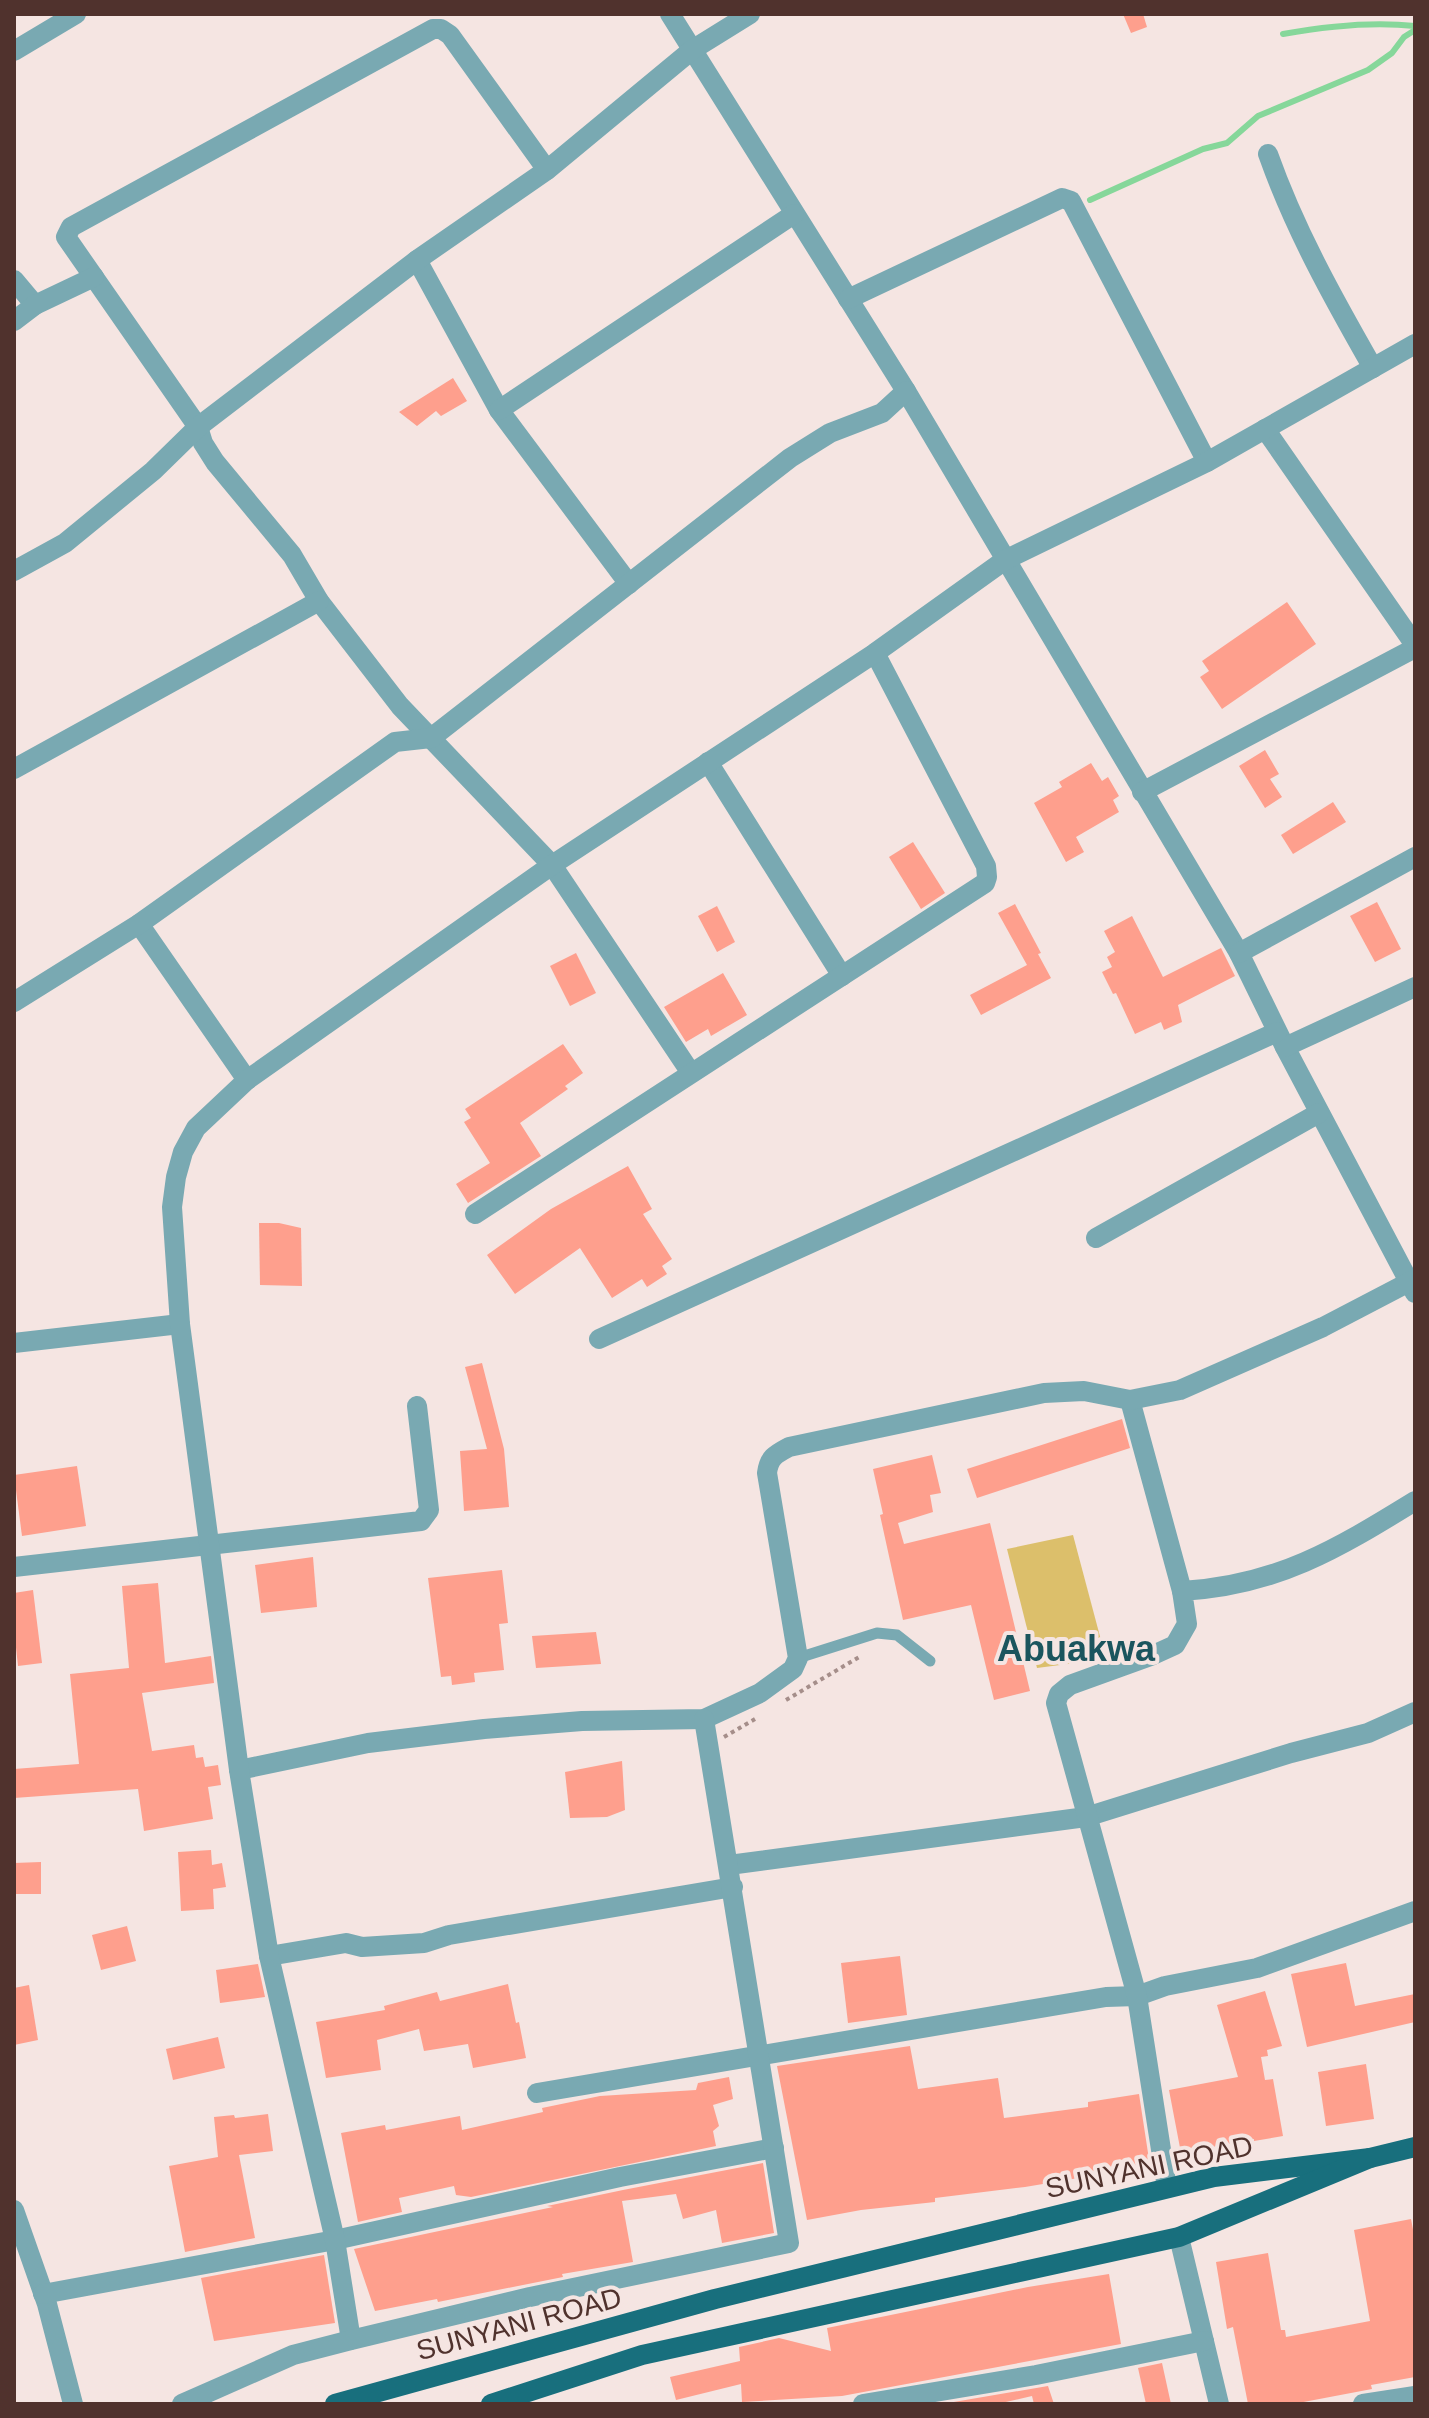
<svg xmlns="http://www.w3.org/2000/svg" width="1429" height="2418" viewBox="0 0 1429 2418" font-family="Arial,sans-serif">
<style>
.green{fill:#dcbf6b}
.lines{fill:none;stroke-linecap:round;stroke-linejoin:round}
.stream{stroke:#86d79a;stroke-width:6}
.building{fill:#fe9f8d}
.path{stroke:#a58e8a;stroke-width:4;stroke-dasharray:4 4;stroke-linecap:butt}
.service{stroke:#79a9b2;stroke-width:11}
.minor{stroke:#79a9b2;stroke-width:20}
.primary{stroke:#186f7d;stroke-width:20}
.labels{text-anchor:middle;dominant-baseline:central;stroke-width:8;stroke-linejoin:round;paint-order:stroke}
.street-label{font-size:28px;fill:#50322d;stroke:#f5e5e2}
.district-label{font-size:36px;font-weight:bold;fill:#1b555e;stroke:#f5e5e2}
</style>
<rect width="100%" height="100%" fill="#f5e5e2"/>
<path class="green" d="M 1073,1535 L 1106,1659 L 1037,1668 L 1007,1549 Z"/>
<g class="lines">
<g class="stream">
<path d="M 1283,34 C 1327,26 1371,21 1415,26"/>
<path d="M 1090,200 L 1203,149 L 1227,143 L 1258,116 L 1368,70 L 1392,53 L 1404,37 L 1415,30"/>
</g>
</g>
<g class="building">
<path d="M 1123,14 L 1143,14 L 1147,27 L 1131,33 Z"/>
<path d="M 453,378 L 467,401 L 441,416 L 436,411 L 417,426 L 399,412 Z"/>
<path d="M 1287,602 L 1316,644 L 1222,709 L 1200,677 L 1209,671 L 1202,661 Z"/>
<path d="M 1265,750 L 1279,774 L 1270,779 L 1282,797 L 1265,808 L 1239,766 Z"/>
<path d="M 1091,763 L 1102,781 L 1108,777 L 1119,796 L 1113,800 L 1119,812 L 1076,837 L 1084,852 L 1066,862 L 1034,803 L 1062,787 L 1059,782 Z"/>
<path d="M 1333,802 L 1346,822 L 1293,854 L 1281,835 Z"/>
<path d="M 913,842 L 945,893 L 921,909 L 889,857 Z"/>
<path d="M 1377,902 L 1401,949 L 1375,962 L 1350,916 Z"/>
<path d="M 1015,904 L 1041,953 L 1038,954 L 1051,978 L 981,1015 L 970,995 L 1027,965 L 998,913 Z"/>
<path d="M 717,906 L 735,942 L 717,952 L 698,916 Z"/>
<path d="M 1132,916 L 1163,977 L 1221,948 L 1235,976 L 1178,1005 L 1182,1022 L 1164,1030 L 1161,1022 L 1135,1034 L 1116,993 L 1113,994 L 1102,972 L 1112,967 L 1107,957 L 1115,952 L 1104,931 Z"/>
<path d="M 576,953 L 596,993 L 570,1006 L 550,966 Z"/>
<path d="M 723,973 L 747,1015 L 711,1036 L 708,1029 L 686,1042 L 664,1007 Z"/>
<path d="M 563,1044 L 583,1073 L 565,1086 L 568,1089 L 520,1123 L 541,1156 L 468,1203 L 456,1184 L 490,1163 L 464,1122 L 471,1118 L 465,1109 Z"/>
<path d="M 628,1166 L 652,1209 L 643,1214 L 672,1259 L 662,1266 L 667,1274 L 647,1287 L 642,1279 L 612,1298 L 580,1248 L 515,1294 L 487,1255 L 551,1209 Z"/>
<path d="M 259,1223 L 279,1223 L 301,1228 L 302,1286 L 260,1285 Z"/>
<path d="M 482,1363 L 504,1449 L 509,1507 L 464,1511 L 460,1451 L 487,1449 L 465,1367 Z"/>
<path d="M 1122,1419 L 1130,1448 L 977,1498 L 967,1469 Z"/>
<path d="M 932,1455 L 941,1493 L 930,1495 L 933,1512 L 898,1523 L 904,1544 L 990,1523 L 1030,1691 L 994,1700 L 971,1605 L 903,1620 L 880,1515 L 883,1514 L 873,1469 Z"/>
<path d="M 77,1466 L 86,1526 L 22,1536 L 14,1475 Z"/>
<path d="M 313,1557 L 317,1607 L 261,1613 L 255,1565 Z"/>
<path d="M 502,1570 L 508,1623 L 499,1624 L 504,1670 L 474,1673 L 475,1682 L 452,1685 L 451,1676 L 441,1677 L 428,1578 Z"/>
<path d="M 158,1583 L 165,1663 L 211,1656 L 214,1683 L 142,1693 L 152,1751 L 194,1745 L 196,1758 L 203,1757 L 205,1767 L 218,1765 L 221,1785 L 208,1787 L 213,1819 L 144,1831 L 138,1789 L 14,1798 L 14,1769 L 79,1764 L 70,1674 L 129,1668 L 122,1586 Z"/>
<path d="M 33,1590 L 42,1663 L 18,1666 L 14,1629 L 14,1593 Z"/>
<path d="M 596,1632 L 601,1664 L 536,1668 L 532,1636 Z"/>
<path d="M 622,1761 L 625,1810 L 607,1817 L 570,1818 L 565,1772 Z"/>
<path d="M 211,1850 L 212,1865 L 222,1863 L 226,1887 L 213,1889 L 214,1909 L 181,1911 L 178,1852 Z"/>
<path d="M 41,1862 L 41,1894 L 14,1894 L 14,1863 Z"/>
<path d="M 127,1926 L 136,1961 L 101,1970 L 92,1935 Z"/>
<path d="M 900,1956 L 907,2015 L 848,2023 L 841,1963 Z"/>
<path d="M 1346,1963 L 1355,2006 L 1415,1994 L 1415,2022 L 1307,2047 L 1291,1974 Z"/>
<path d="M 258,1964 L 265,1997 L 220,2003 L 216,1970 Z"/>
<path d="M 508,1984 L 516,2023 L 519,2022 L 526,2058 L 473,2068 L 468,2044 L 424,2051 L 419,2029 L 377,2040 L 381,2070 L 326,2078 L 316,2022 L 385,2010 L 384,2006 L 437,1992 L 440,2001 Z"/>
<path d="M 29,1985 L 38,2040 L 14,2045 L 14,1988 Z"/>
<path d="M 1265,1991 L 1282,2046 L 1267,2050 L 1268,2056 L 1261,2057 L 1265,2080 L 1273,2079 L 1283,2136 L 1254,2141 L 1254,2139 L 1181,2153 L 1169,2090 L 1238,2077 L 1217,2005 Z"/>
<path d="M 218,2037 L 225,2068 L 173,2080 L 166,2049 Z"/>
<path d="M 910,2046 L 918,2089 L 998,2078 L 1004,2118 L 1088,2107 L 1088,2102 L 1139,2094 L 1150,2166 L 1025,2187 L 935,2198 L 935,2202 L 861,2210 L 807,2220 L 777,2066 Z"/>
<path d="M 1366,2064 L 1374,2119 L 1326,2126 L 1318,2072 Z"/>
<path d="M 729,2077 L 733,2099 L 713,2105 L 719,2126 L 713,2131 L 716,2146 L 471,2197 L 456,2195 L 454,2186 L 399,2198 L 402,2212 L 358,2222 L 341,2133 L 385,2125 L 386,2130 L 460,2116 L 462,2130 L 543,2112 L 542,2108 L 600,2096 L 696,2090 L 698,2083 Z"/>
<path d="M 268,2114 L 273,2151 L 239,2155 L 255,2238 L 185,2252 L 169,2166 L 218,2157 L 214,2117 L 234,2115 L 235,2118 Z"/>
<path d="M 763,2163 L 774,2233 L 722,2243 L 716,2210 L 683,2219 L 676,2194 L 622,2201 L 633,2262 L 562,2274 L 563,2277 L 438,2302 L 437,2299 L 375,2311 L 354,2249 L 553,2207 L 547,2206 L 623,2190 Z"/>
<path d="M 1411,2219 L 1415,2240 L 1415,2377 L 1371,2385 L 1372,2389 L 1293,2404 L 1248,2404 L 1233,2327 L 1227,2329 L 1216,2262 L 1268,2253 L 1281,2330 L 1285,2330 L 1286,2337 L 1370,2321 L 1354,2230 Z"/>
<path d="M 324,2255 L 335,2323 L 214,2341 L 201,2278 Z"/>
<path d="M 1109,2274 L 1121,2344 L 842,2396 L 742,2402 L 741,2384 L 676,2400 L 670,2377 L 740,2361 L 739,2347 L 779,2338 L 831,2351 L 827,2328 L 1028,2287 Z"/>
<path d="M 1162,2363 L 1171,2404 L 1146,2404 L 1138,2368 Z"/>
<path d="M 1048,2386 L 1054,2404 L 1034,2404 L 1032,2396 L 997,2404 L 942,2404 Z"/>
</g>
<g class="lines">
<g class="path">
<path d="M 786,1700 L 861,1656"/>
<path d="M 724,1737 L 755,1719"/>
</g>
<path class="service" d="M 798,1658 L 877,1633 L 897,1635 L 930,1661"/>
<g class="minor">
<path d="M 670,14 L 906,391 L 1239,953 L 1285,1047 L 1415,1293"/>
<path d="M 14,51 L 76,14"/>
<path d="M 1268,154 C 1295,230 1333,298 1373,368"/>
<path d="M 547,170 L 450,35 L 441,29 L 433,29 L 71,227 L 66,237 L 198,427 L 203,443 L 215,462 L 292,555 L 319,601 L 400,706 L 552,865 L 691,1073"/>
<path d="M 417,260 L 499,410 L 629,584"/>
<path d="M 14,280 L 35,305"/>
<path d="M 848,299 L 1062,198 L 1071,201 L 1207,462"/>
<path d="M 14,321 L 35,305 L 94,277"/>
<path d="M 499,410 L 794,214"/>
<path d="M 1265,429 L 1415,645"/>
<path d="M 14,571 L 65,543 L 153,471 L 198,427 L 417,260 L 547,170 L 692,50 L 750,14"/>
<path d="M 708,762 L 842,976"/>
<path d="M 14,769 L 319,601"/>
<path d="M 1142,792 L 1415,648"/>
<path d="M 139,924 L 247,1080"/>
<path d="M 1239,953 L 1415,857"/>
<path d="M 14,1002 L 139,924 L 395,742 L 431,738 L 790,458 L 830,433 L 882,413 L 906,391"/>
<path d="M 1285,1047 L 1415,987"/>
<path d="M 475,1214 L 985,883 L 987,877 L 986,866 L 875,653"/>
<path d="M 1096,1238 L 1319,1113"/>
<path d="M 599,1339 L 1277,1032"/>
<path d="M 14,1343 L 180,1324"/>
<path d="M 1130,1400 L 1182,1591"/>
<path d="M 14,1567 L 421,1521 L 429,1510 L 417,1406"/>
<path d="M 239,1770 L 368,1743 L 484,1729 L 582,1721 L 704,1719 L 760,1693 L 793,1669 L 798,1658 L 767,1473 C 769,1457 776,1454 789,1447 L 1044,1393 L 1084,1391 L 1130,1400 L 1180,1390 L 1323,1327 L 1415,1279"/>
<path d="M 729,1865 L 1086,1817 L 1291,1753 L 1368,1733 L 1415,1712"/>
<path d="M 269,1956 L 346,1943 L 362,1947 L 424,1943 L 449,1935 L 733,1887"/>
<path d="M 537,2093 L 1106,1997 L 1137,1996 L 1165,1986 L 1257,1968 L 1415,1911"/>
<path d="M 1167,2188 L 1137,1996 L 1056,1703 L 1059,1694 L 1070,1685 L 1153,1655 L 1175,1645 L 1187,1624 L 1182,1591 C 1276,1586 1337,1549 1415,1501"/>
<path d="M 14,2210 L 47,2304 L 73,2404"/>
<path d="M 1179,2237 L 1219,2404"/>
<path d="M 43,2294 L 335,2240 L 620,2177 L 774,2148"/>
<path d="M 351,2340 L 335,2240 L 269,1956 L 239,1770 L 180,1324 L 172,1207 L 176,1177 L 183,1152 L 196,1128 L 247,1080 L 552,865 L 875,653 L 1005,560 L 1207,462 L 1415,344"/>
<path d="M 182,2404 L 293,2355 L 351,2340 L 530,2297 L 789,2243 L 704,1719"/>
<path d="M 863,2404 L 1036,2375 L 1204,2341"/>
<path d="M 1363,2404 L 1415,2396"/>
</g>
<g class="primary">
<path d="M 335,2404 L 715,2299 L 1214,2177 L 1370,2158"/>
<path d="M 491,2404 L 642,2355 L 1179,2237 L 1370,2158 L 1415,2147"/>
</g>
</g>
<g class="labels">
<g class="street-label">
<text transform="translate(1149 2167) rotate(-12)">SUNYANI ROAD</text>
<text transform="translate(519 2324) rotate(-15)">SUNYANI ROAD</text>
</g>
<g class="district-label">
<text x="1076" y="1648">Abuakwa</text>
</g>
</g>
<rect width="1429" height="2418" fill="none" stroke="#50322d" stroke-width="32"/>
</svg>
